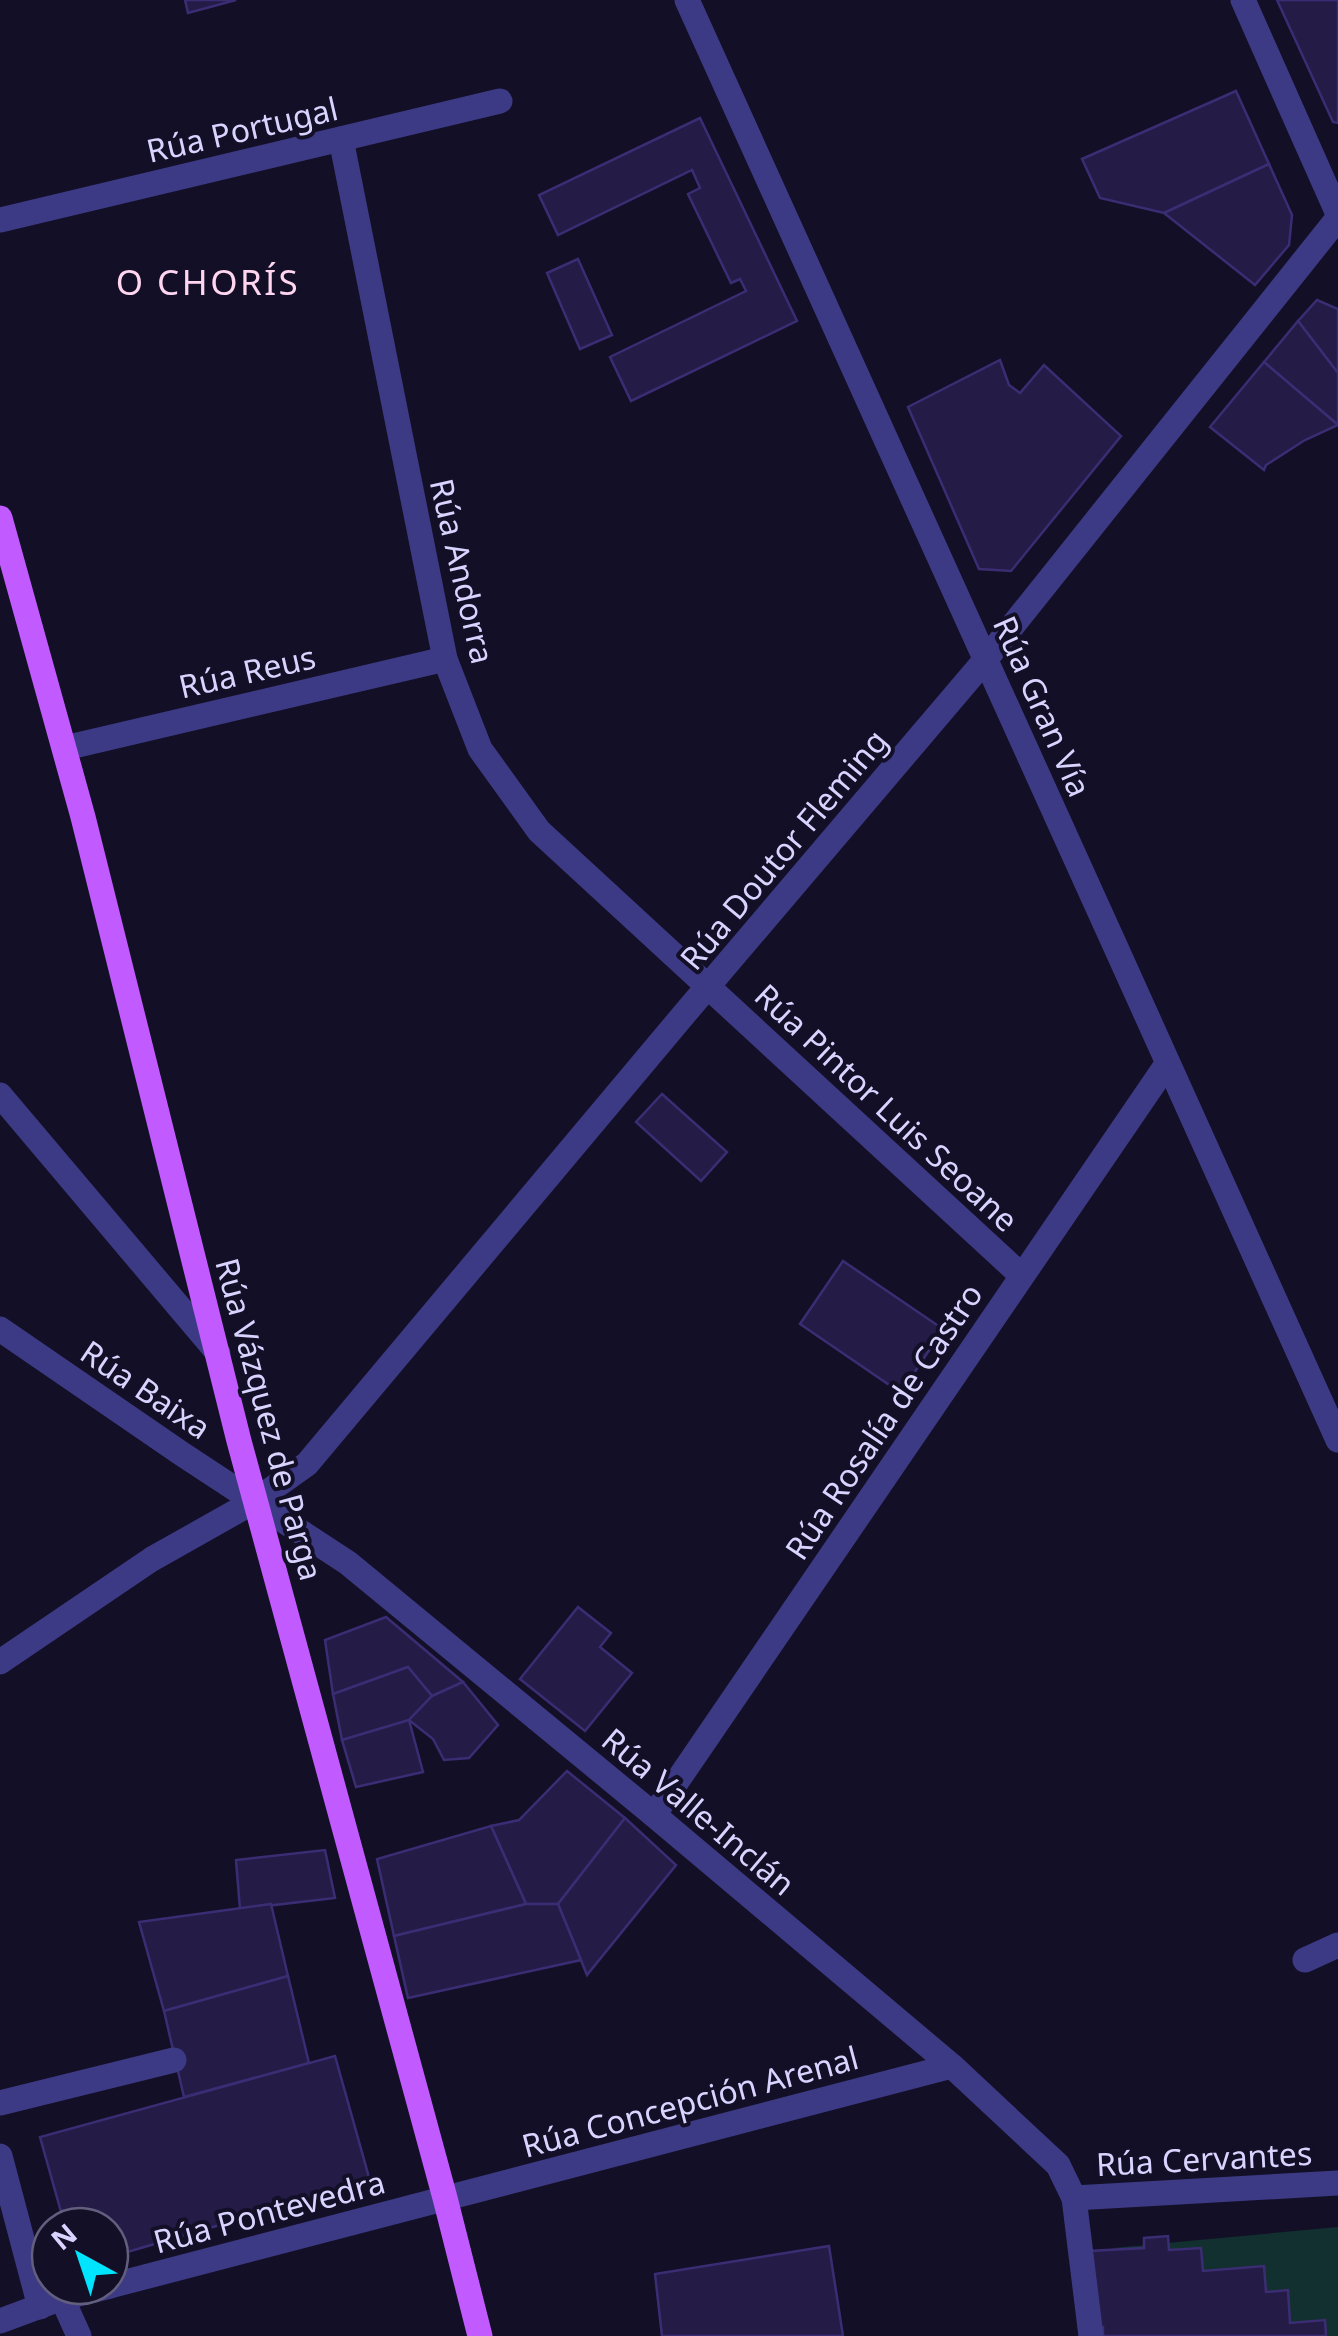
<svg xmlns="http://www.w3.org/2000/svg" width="1338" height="2336" viewBox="0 0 1338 2336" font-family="'Noto Sans',sans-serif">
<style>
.green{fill:#12302f}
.building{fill:#241b47;stroke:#3b2d73;stroke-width:2.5}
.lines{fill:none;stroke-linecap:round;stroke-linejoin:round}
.pedestrian{stroke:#3d3a85;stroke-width:25}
.minor{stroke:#3d3a85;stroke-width:25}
.primary{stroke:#c25bff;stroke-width:25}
.labels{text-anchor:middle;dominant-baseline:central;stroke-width:8;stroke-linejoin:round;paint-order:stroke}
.street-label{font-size:32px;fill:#d9d4ff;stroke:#130f26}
.neighbourhood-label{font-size:35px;letter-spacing:2.5px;fill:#ffd6f0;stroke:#130f26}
</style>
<rect width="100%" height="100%" fill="#130f26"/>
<path class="green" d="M 1338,2227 L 1338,2336 L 1123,2336 L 1113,2248 Z"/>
<g class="building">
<path d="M 185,0 L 236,0 L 188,13 Z"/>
<path d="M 1277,0 L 1338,0 L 1338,123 L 1333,122 Z"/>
<path d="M 1236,91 L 1269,164 L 1164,213 L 1100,198 L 1082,159 Z"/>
<path d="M 700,118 L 797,321 L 631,401 L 610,357 L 746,291 L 740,279 L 731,283 L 688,194 L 700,188 L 692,170 L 558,235 L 539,195 Z"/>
<path d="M 1269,164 L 1292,215 L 1289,245 L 1255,285 L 1164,213 Z"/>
<path d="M 578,259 L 612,335 L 580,349 L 547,273 Z"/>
<path d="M 1317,300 L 1338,309 L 1338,373 L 1298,321 Z"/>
<path d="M 1298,321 L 1338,373 L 1338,425 L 1264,362 Z"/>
<path d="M 1000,360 L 1009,385 L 1020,393 L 1044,365 L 1121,436 L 1011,571 L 979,569 L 908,407 Z"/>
<path d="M 1264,362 L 1338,425 L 1305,440 L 1266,465 L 1264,470 L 1210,427 Z"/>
<path d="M 662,1094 L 727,1152 L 701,1181 L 636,1122 Z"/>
<path d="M 843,1261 L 943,1329 L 901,1393 L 800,1324 Z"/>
<path d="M 578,1607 L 611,1633 L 600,1647 L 632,1673 L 585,1731 L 520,1679 Z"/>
<path d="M 386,1617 L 463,1682 L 432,1696 L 408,1667 L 333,1694 L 325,1640 Z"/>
<path d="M 408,1667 L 432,1696 L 409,1720 L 342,1740 L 333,1694 Z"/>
<path d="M 463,1682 L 498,1725 L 469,1758 L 444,1760 L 433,1739 L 409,1720 L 432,1696 Z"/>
<path d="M 409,1720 L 423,1772 L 356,1787 L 342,1740 Z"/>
<path d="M 567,1771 L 625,1818 L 558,1904 L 526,1904 L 491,1826 L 519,1820 Z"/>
<path d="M 625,1818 L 676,1865 L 587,1975 L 558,1904 Z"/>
<path d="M 491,1826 L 526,1904 L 394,1936 L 377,1859 Z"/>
<path d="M 325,1850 L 335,1898 L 240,1909 L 236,1860 Z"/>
<path d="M 271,1904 L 288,1976 L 164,2011 L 139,1922 Z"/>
<path d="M 526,1904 L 558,1904 L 581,1960 L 408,1998 L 394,1936 Z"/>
<path d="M 288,1976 L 309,2063 L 184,2097 L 164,2011 Z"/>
<path d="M 335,2056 L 370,2181 L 110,2257 L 110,2226 L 65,2226 L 40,2137 Z"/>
<path d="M 1168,2236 L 1169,2250 L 1201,2248 L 1203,2271 L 1264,2266 L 1266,2292 L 1288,2290 L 1290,2323 L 1325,2320 L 1326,2336 L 1103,2336 L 1103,2327 L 1094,2327 L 1089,2251 L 1144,2248 L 1144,2238 Z"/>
<path d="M 829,2246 L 843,2336 L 662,2336 L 655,2274 Z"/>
</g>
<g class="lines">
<g class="pedestrian">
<path d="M 1074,2198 L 1091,2336"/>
<path d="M 62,2298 L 79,2336"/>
</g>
<g class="minor">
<path d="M 687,0 C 906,479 1121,960 1338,1440"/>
<path d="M 1243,0 L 1338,214"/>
<path d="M 341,139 L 445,659 L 480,749 L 539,831 L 1021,1275"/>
<path d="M 0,220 L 500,101"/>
<path d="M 65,748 L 445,659"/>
<path d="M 0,1095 L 218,1353"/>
<path d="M 0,1329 L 182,1454 L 348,1563 L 654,1815 L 952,2066 L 1058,2165 L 1074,2198 L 1338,2183"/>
<path d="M 0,1662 L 152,1559 L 255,1501 L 307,1464 L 686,1012 L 986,659 L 1338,218"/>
<path d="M 654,1815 L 1167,1064"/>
<path d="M 1305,1960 L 1338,1945"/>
<path d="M 0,2103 L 174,2060"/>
<path d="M 0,2156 L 40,2307"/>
<path d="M 110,2286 L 952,2066"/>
<path d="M 0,2321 L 62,2298 L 110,2286"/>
</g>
<path class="primary" d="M 0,518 L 83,817 L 239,1441 L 445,2198 L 480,2336"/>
</g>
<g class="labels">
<g class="street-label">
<text transform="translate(242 129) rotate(-13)">Rúa Portugal</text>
<text transform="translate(463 571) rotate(77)">Rúa Andorra</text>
<text transform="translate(247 671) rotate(-13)">Rúa Reus</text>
<text transform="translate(1043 706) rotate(66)">Rúa Gran Vía</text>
<text transform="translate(783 849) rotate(-50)">Rúa Doutor Fleming</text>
<text transform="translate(887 1107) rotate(43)">Rúa Pintor Luis Seoane</text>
<text transform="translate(146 1389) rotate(34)">Rúa Baixa</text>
<text transform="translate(270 1419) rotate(75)">Rúa Vázquez de Parga</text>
<text transform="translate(883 1421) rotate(-56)">Rúa Rosalía de Castro</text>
<text transform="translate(699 1811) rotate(40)">Rúa Valle-Inclán</text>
<text transform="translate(690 2101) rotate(-15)">Rúa Concepción Arenal</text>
<text transform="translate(1204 2158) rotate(-3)">Rúa Cervantes</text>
<text transform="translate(269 2211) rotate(-15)">Rúa Pontevedra</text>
</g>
<g class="neighbourhood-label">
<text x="208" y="281">O CHORÍS</text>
</g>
</g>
<g transform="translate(80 2256) rotate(320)"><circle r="48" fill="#130f26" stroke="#625e7d" stroke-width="2.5"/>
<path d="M0-8L18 38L0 25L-18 38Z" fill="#00e5ff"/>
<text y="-15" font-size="28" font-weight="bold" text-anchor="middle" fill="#d9d4ff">N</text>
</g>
</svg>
